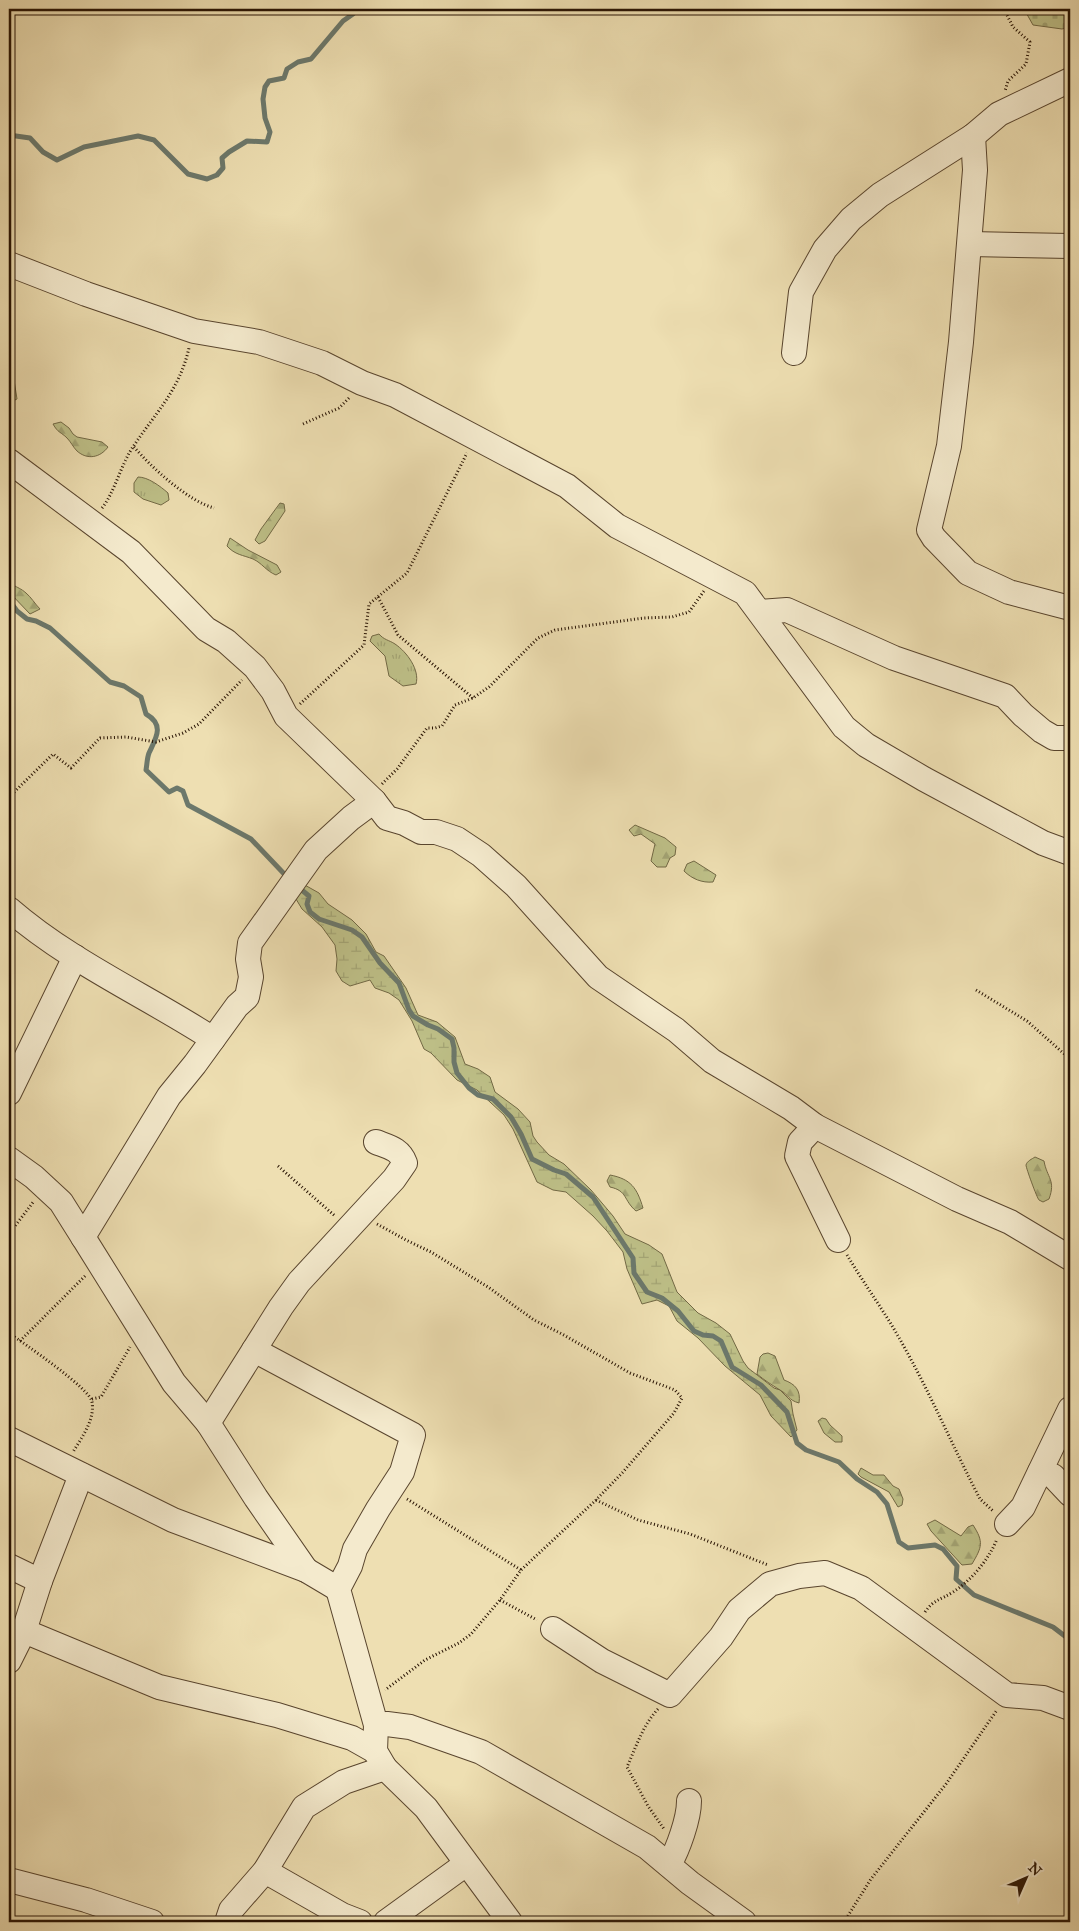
<svg xmlns="http://www.w3.org/2000/svg" width="1079" height="1931" viewBox="0 0 1079 1931" font-family="'IM FELL Great Primer',serif">
<style>
.grass{fill:url(#grass-tufts);stroke:#726945}
.forest{fill:url(#forest-firs);stroke:#726945}
.wetland{fill:url(#wetland-marsh);stroke:#726945}
.cemetery{fill:url(#cemetery-stones);stroke:#726945}
.lines{fill:none;stroke-linecap:round;stroke-linejoin:round}
.stream{stroke:#6c786b;stroke-width:5}
.minor-casing{stroke:#59452e;stroke-width:26}
.path{stroke:#271202;stroke-width:3;stroke-dasharray:1 2.5;stroke-linecap:butt}
.minor{stroke:#f4eacd;stroke-width:24}
</style>
<defs>
<pattern id="grass-tufts" width="24" height="20" patternUnits="userSpaceOnUse" patternTransform="scale(1.25)"><rect width="24" height="20" fill="#bec088"/><path d="M3 7l-1-3M5 7V3M7 7l1-3M15 17l-1-3M17 17v-4M19 17l1-3" fill="none" stroke="#a3a474"/></pattern>
<pattern id="forest-firs" width="22" height="20" patternUnits="userSpaceOnUse" patternTransform="scale(1.25)"><rect width="22" height="20" fill="#bec088"/><path d="M5 1l3.5 6h-7zM16 11l3.5 6h-7z" fill="#a3a474"/></pattern>
<pattern id="wetland-marsh" width="20" height="14" patternUnits="userSpaceOnUse" patternTransform="scale(1.25)"><rect width="20" height="14" fill="#bec088"/><path d="M1 5h8M5 5V1M11 12h8M15 12V8" fill="none" stroke="#a3a474"/></pattern>
<pattern id="cemetery-stones" width="16" height="16" patternUnits="userSpaceOnUse" patternTransform="scale(1.25)"><rect width="16" height="16" fill="#bec088"/><path d="M2 7V4a2 2 0 0 1 4 0v3zM10 15v-3a2 2 0 0 1 4 0v3z" fill="#a3a474"/></pattern>
</defs>
<rect width="100%" height="100%" fill="#eedfb2"/>
<filter id="stains"><feTurbulence type="fractalNoise" baseFrequency=".004" numOctaves="4"/><feColorMatrix values="0 0 0 0 .2 0 0 0 0 .09 0 0 0 0 .02 0 0 0 .5 -.17"/></filter>
<radialGradient id="worn" r=".72"><stop offset=".6" stop-color="#630" stop-opacity="0"/><stop offset="1" stop-color="#630" stop-opacity=".3"/></radialGradient>
<g class="grass">
<path d="M 138,477 C 148,477 160,486 168,493 L 169,500 L 161,505 L 143,499 L 134,492 L 134,483 Z"/>
<path d="M 379,634 C 384,640 389,640 395,644 C 407,652 420,670 416,684 L 403,686 L 389,676 L 385,656 L 370,641 L 372,636 Z"/>
</g>
<g class="forest">
<path d="M 9,376 L 14,380 L 17,399 L 9,403 Z"/>
<path d="M 61,422 L 69,428 L 73,434 L 77,437 L 102,442 L 108,447 C 100,458 87,460 77,451 C 73,447 71,442 67,438 C 61,432 58,433 53,424 Z"/>
<path d="M 280,503 L 284,504 L 285,511 L 265,541 L 259,544 L 255,540 L 261,529 Z"/>
<path d="M 230,538 L 248,550 L 277,565 L 281,572 L 276,575 C 266,571 262,563 253,559 C 243,555 235,555 227,546 Z"/>
<path d="M 9,571 C 10,589 16,584 26,593 C 31,597 35,604 40,609 L 30,614 L 9,592 Z"/>
<path d="M 635,825 L 665,838 L 676,847 L 675,855 L 670,858 L 666,867 L 657,867 L 651,861 L 655,844 L 641,834 L 634,836 L 629,830 Z"/>
<path d="M 694,861 L 716,875 L 713,882 C 702,883 692,879 684,871 L 687,864 Z"/>
<path d="M 1035,1157 L 1044,1161 C 1047,1178 1056,1180 1049,1199 L 1043,1202 C 1042,1201 1040,1201 1039,1200 C 1037,1198 1026,1168 1026,1165 C 1027,1161 1032,1159 1035,1157 Z"/>
<path d="M 610,1175 C 631,1179 637,1188 643,1208 L 636,1211 C 623,1200 628,1191 610,1187 L 607,1181 Z"/>
<path d="M 768,1353 L 775,1356 L 784,1380 C 795,1384 801,1390 799,1403 C 788,1400 789,1395 780,1390 C 772,1385 764,1380 757,1374 L 760,1357 L 763,1354 Z"/>
<path d="M 822,1418 L 826,1419 L 830,1425 L 842,1436 L 842,1442 L 835,1442 L 824,1433 L 818,1421 Z"/>
<path d="M 861,1468 L 873,1475 L 884,1475 L 893,1486 L 899,1489 L 903,1499 L 902,1505 L 898,1507 L 889,1492 L 861,1477 L 858,1474 Z"/>
<path d="M 935,1520 L 961,1536 L 968,1527 L 973,1525 C 984,1542 982,1547 972,1564 L 962,1565 L 931,1531 L 927,1524 Z"/>
</g>
<path class="wetland" d="M 303,884 L 319,893 L 328,904 L 352,920 L 366,934 L 376,952 L 384,956 L 406,988 L 418,1015 L 437,1022 L 455,1037 L 465,1064 L 478,1069 L 490,1077 L 495,1092 L 518,1109 L 530,1122 L 533,1136 L 537,1142 L 549,1155 L 564,1164 L 591,1190 L 613,1216 L 625,1234 L 649,1245 L 662,1254 L 677,1292 L 698,1313 L 716,1323 L 730,1334 L 743,1361 L 748,1368 L 774,1388 L 780,1390 L 791,1401 L 793,1414 L 797,1430 L 791,1437 L 771,1416 L 760,1395 L 725,1366 L 698,1338 L 677,1321 L 669,1306 L 657,1300 L 642,1304 L 627,1269 L 623,1252 L 607,1231 L 593,1216 L 566,1192 L 553,1190 L 537,1182 L 513,1129 L 504,1115 L 477,1090 L 457,1080 L 431,1053 L 424,1049 L 412,1021 L 399,1000 L 389,993 L 375,988 L 370,980 L 350,986 L 342,981 L 336,971 L 337,959 L 335,945 L 322,927 L 302,909 L 296,899 Z"/>
<path class="cemetery" d="M 1024,9 L 1070,9 L 1070,27 L 1062,29 L 1033,25 Z"/>
<g class="lines">
<g class="stream">
<path d="M 9,135 L 30,138 L 43,152 L 57,160 L 84,147 L 138,136 L 154,140 L 188,174 L 207,179 L 217,175 L 223,168 L 222,158 L 229,152 L 247,141 L 267,142 L 270,132 L 265,118 L 263,99 L 265,87 L 269,81 L 284,78 L 287,69 L 298,62 L 311,59 L 343,21 L 353,14 L 355,9"/>
<path d="M 9,600 L 17,611 L 27,619 L 36,621 L 50,628 L 110,682 L 124,686 L 141,697 L 146,714 C 165,725 156,738 149,753 C 147,758 147,765 146,770 L 169,792 L 177,788 L 183,791 L 188,805 L 251,839 L 289,879"/>
<path d="M 297,886 L 309,896 L 307,904 L 310,912 L 319,919 L 352,930 L 362,937 L 380,963 L 399,983 L 409,1010 L 413,1016 L 428,1025 L 438,1029 L 452,1039 L 454,1048 L 454,1062 L 457,1073 L 469,1088 L 478,1095 L 493,1099 L 511,1117 L 521,1134 L 532,1159 L 554,1170 L 566,1174 L 593,1197 L 633,1258 L 634,1273 L 647,1292 L 662,1298 L 678,1311 L 694,1331 L 703,1335 L 713,1336 L 721,1341 L 732,1367 L 761,1385 L 787,1412 L 797,1443 L 806,1450 L 839,1462 L 857,1479 L 877,1492 L 887,1504 L 899,1542 L 908,1548 L 935,1545 L 943,1549 L 957,1566 L 956,1579 L 974,1595 L 1053,1627 L 1070,1640"/>
</g>
<defs>
<g id="minor">
<path d="M 973,136 L 975,170 L 961,342 L 949,446 L 929,530 L 934,538 L 968,573 L 1009,592 L 1070,608"/>
<path d="M 970,244 L 1070,246"/>
<path d="M 9,264 L 86,294 L 194,331 L 259,342 L 322,363 L 362,383 L 395,395 L 567,486 L 617,526 L 745,593 L 844,727 L 866,745 L 924,779 L 1043,843 L 1070,853"/>
<path d="M 794,353 L 801,292 L 825,249 L 851,219 L 880,195 L 973,136 L 999,114 L 1070,80"/>
<path d="M 9,461 L 131,552 L 206,629 L 226,641 L 255,667 L 273,691 L 286,716 L 374,801 L 387,818 L 404,823 L 421,832 L 436,832 L 457,839 L 481,855 L 516,886 L 598,977 L 676,1030 L 712,1061 L 791,1108 L 815,1126 L 957,1199 L 1010,1222 L 1070,1258"/>
<path d="M 760,612 L 787,610 L 894,658 L 1005,696 L 1023,715 L 1042,731 L 1054,738 L 1070,738"/>
<path d="M 9,909 C 70,962 145,995 213,1039"/>
<path d="M 9,1093 L 75,957"/>
<path d="M 815,1126 L 800,1142 L 797,1156 L 838,1240"/>
<path d="M 9,1159 L 34,1177 L 61,1202 L 83,1237"/>
<path d="M 254,1350 L 413,1435 L 402,1472 L 378,1509 L 355,1549 L 350,1566 L 338,1589 L 376,1725 L 375,1751 L 385,1768 L 426,1808 L 510,1922"/>
<path d="M 208,1423 L 281,1307 L 299,1282 L 394,1179 L 405,1163 C 400,1149 389,1147 376,1142"/>
<path d="M 9,1439 L 173,1520 L 306,1570 L 338,1589"/>
<path d="M 1040,1472 L 1053,1476 L 1070,1494"/>
<path d="M 1007,1524 L 1023,1507 L 1070,1409"/>
<path d="M 9,1566 L 40,1581"/>
<path d="M 306,1570 L 256,1498 L 208,1423 L 174,1383 L 83,1237 L 169,1096 L 195,1064 L 237,1006 L 247,997 L 251,977 L 248,959 L 250,943 L 316,850 L 351,818 L 374,801"/>
<path d="M 553,1629 L 602,1661 L 670,1695 L 721,1637 L 739,1610 L 770,1584 L 799,1576 L 825,1573 L 861,1588 L 1007,1695 L 1043,1698 L 1070,1708"/>
<path d="M 24,1631 L 159,1687 L 277,1715 L 352,1738 L 375,1751"/>
<path d="M 9,1661 L 24,1631 L 40,1581 L 81,1475"/>
<path d="M 376,1725 L 387,1724 L 410,1727 L 481,1752 L 647,1847 L 690,1883 L 744,1922"/>
<path d="M 669,1865 C 678,1849 689,1819 689,1801"/>
<path d="M 265,1871 L 342,1915 L 360,1922"/>
<path d="M 9,1880 L 86,1900 L 152,1922"/>
<path d="M 227,1922 L 231,1910 L 265,1871 L 304,1807 L 344,1782 L 385,1768"/>
<path d="M 386,1922 L 466,1864"/>
</g>
</defs>
<use href="#minor" class="minor-casing"/>
<g class="path">
<path d="M 1004,9 L 1013,27 L 1030,42 L 1026,64 L 1008,81 L 1005,91"/>
<path d="M 303,424 L 339,408 L 350,397"/>
<path d="M 134,447 C 151,467 188,501 214,508"/>
<path d="M 102,508 C 114,493 120,468 131,450 C 154,414 179,392 189,348"/>
<path d="M 378,597 L 398,635 L 473,698"/>
<path d="M 300,704 L 364,645 L 369,604 L 407,573 L 467,453"/>
<path d="M 382,784 L 397,769 L 427,728 L 435,728 L 442,726 L 455,705 L 473,698 L 489,687 L 538,638 L 555,630 L 644,618 L 672,617 L 689,612 L 704,591"/>
<path d="M 9,797 L 53,754 L 71,768 L 100,738 L 126,737 L 156,742 L 183,733 L 199,724 L 242,680"/>
<path d="M 976,990 L 1027,1021 L 1070,1059"/>
<path d="M 278,1166 L 335,1216"/>
<path d="M 377,1224 L 406,1240 L 431,1252 L 488,1287 L 534,1320 L 562,1334 L 630,1373 L 675,1390 L 682,1398 L 674,1413 L 623,1472 L 596,1500 L 521,1570 L 500,1600 L 471,1634 L 459,1643 L 425,1660 L 385,1690"/>
<path d="M 9,1234 L 34,1201"/>
<path d="M 847,1255 C 863,1282 882,1308 898,1336 C 928,1388 952,1445 980,1499 L 993,1511"/>
<path d="M 9,1333 C 23,1343 91,1389 92,1402 C 95,1420 82,1437 73,1452"/>
<path d="M 20,1341 L 86,1275"/>
<path d="M 92,1399 L 101,1397 L 130,1347"/>
<path d="M 407,1499 L 521,1570"/>
<path d="M 596,1500 L 638,1520 L 690,1534 L 768,1565"/>
<path d="M 500,1600 L 537,1620"/>
<path d="M 925,1612 C 934,1599 941,1600 953,1592 C 972,1580 989,1559 997,1539"/>
<path d="M 658,1709 C 643,1725 636,1747 627,1767 L 648,1806 L 664,1829"/>
<path d="M 844,1922 L 871,1879 L 946,1784 L 997,1710"/>
</g>
<use href="#minor" class="minor"/>
</g>
<rect width="1079" height="1931" fill="none" stroke="#eedfb2" stroke-width="30"/>
<rect x="10" y="10" width="1059" height="1911" fill="none" stroke="#271202" stroke-width="2.5"/>
<rect x="15" y="15" width="1049" height="1901" fill="none" stroke="#271202"/>
<g transform="translate(1026 1878) rotate(45)" stroke="#f4eacd" stroke-width="4" paint-order="stroke">
<path d="M0-4L9 19L0 12L-9 19Z" fill="#271202"/>
<text y="-8" font-size="14" font-weight="bold" text-anchor="middle" fill="#271202">N</text>
</g>
<rect width="100%" height="100%" filter="url(#stains)"/>
<rect width="100%" height="100%" fill="url(#worn)"/>
</svg>
